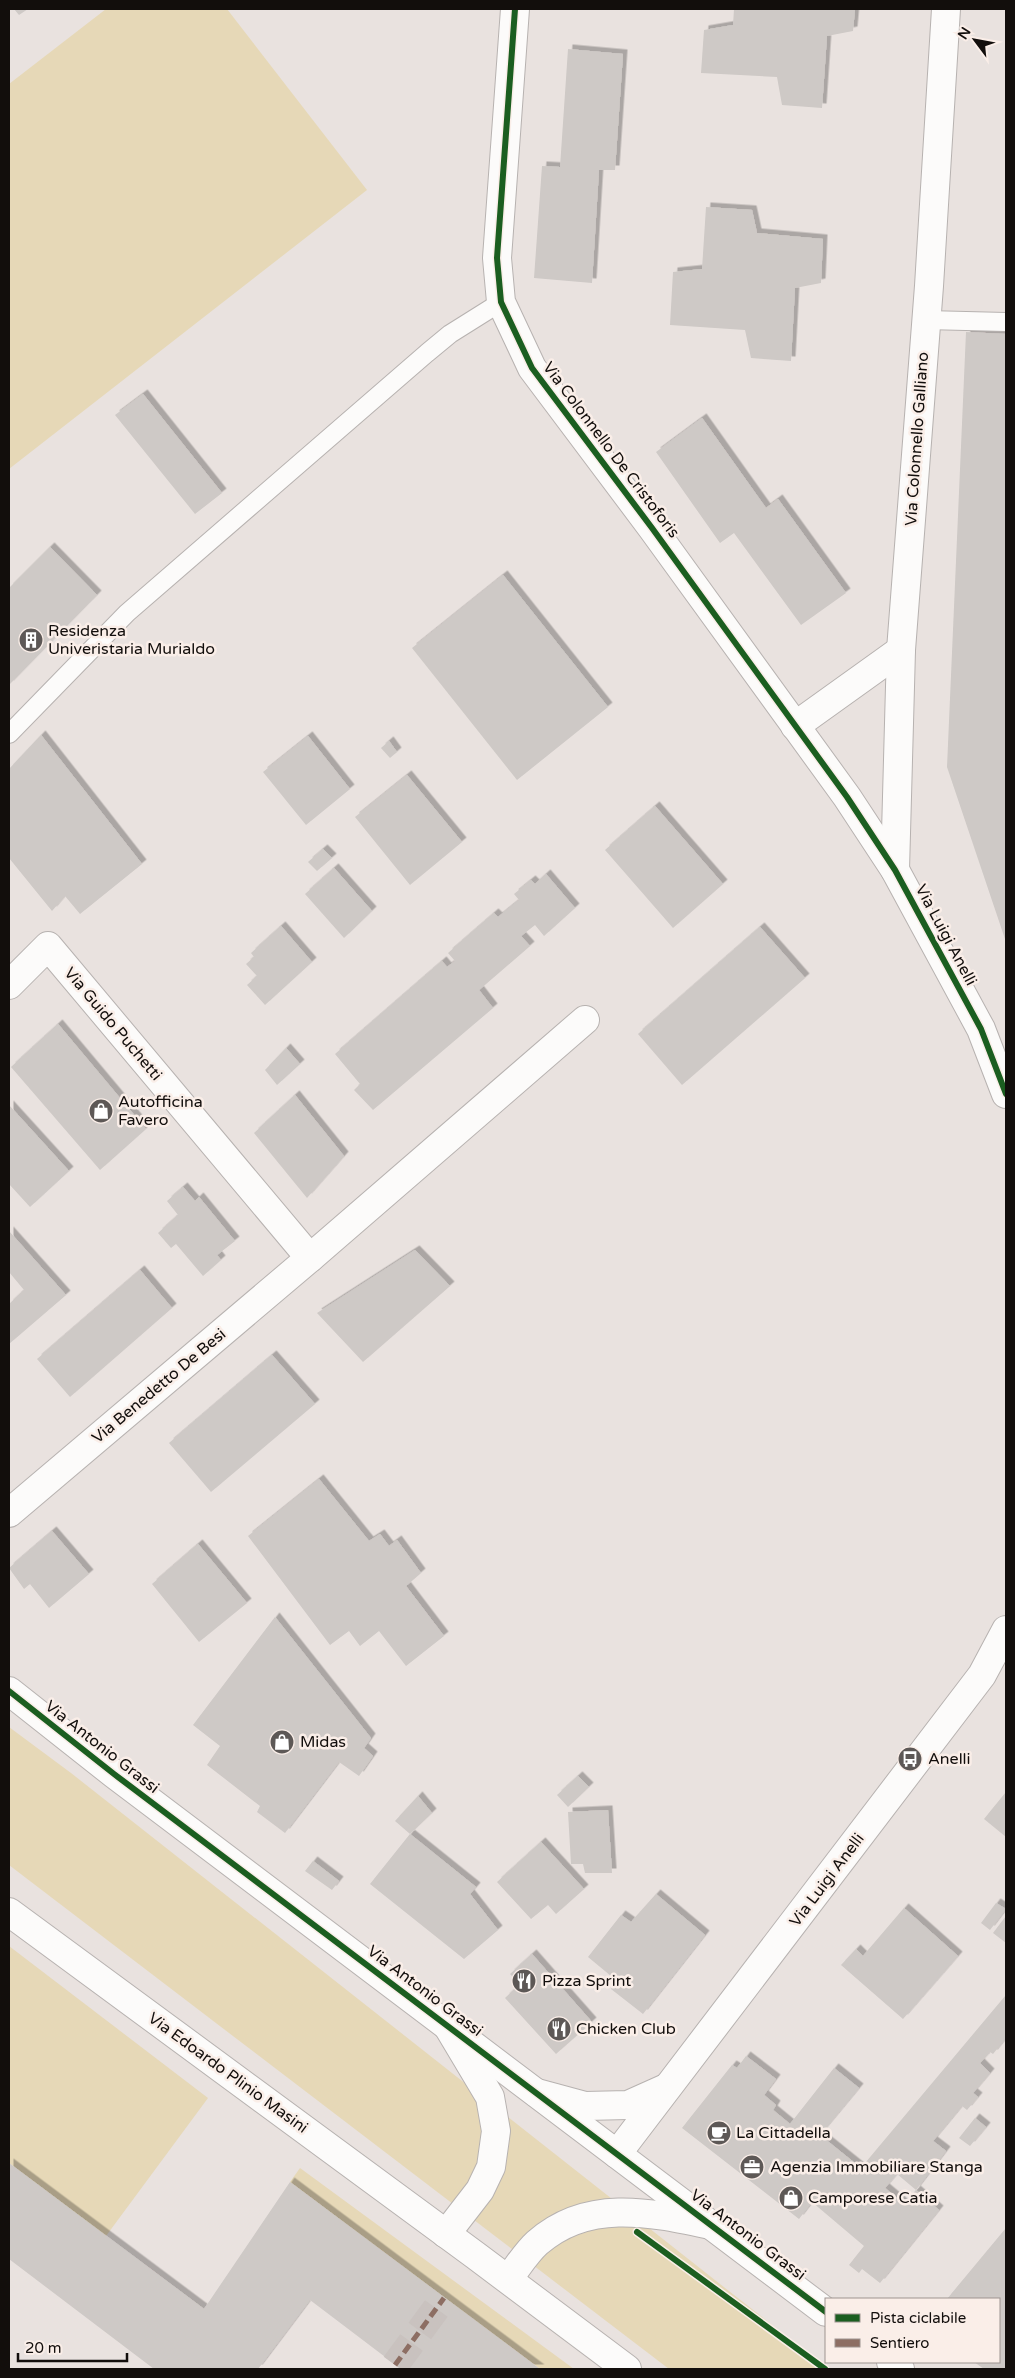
<svg xmlns="http://www.w3.org/2000/svg" width="1015" height="2378" viewBox="0 0 1015 2378" font-family="'Varela Round',sans-serif">
<style>
.green{fill:#e6d8b7}
.building{fill:#cec9c6;fill-rule:evenodd;filter:url(#shadow)}
.lines{fill:none;stroke-linecap:round;stroke-linejoin:round}
.street-tunnel{stroke:#c9c2bf;stroke-width:28;stroke-dasharray:28 14;stroke-linecap:butt}
.lane-casing{stroke:#b7b2b0;stroke-width:20}
.street-casing{stroke:#b7b2b0;stroke-width:30}
.secondary-casing{stroke:#b7b2b0;stroke-width:30}
.lane{stroke:#fcfbfa;stroke-width:18}
.street{stroke:#fcfbfa;stroke-width:28}
.secondary{stroke:#fcfbfa;stroke-width:28}
.quiet{stroke:#8d6e63;stroke-width:5;stroke-dasharray:10 5;stroke-linecap:butt}
.cycleway-casing{stroke:#faeee8;stroke-width:9}
.cycleway{stroke:#1b5e20;stroke-width:6}
.labels{text-anchor:middle;dominant-baseline:central;stroke-width:5;stroke-linejoin:round;paint-order:stroke}
.street-label{font-size:16px;fill:#120e0c;stroke:#faeee8}
.poi-label{font-size:16px;fill:#120e0c;stroke:#faeee8;text-anchor:start}
</style>
<defs>
<filter id="shadow"><feDropShadow dx="4.5" dy="-4.5" stdDeviation="0" flood-color="#0004"/></filter>
</defs>
<rect width="100%" height="100%" fill="#e9e2df"/>
<g class="green">
<path d="M 106,9 L 227,9 L 367,190 L 9,469 L 9,84 Z"/>
<path d="M 9,1727 L 71,1773 L 828,2369 L 669,2369 L 9,1865 Z"/>
<path d="M 9,1946 L 208,2098 L 106,2236 L 9,2163 Z"/>
<path d="M 300,2168 L 574,2369 L 540,2369 L 290,2182 Z"/>
</g>
<g class="building">
<path d="M 14,9 L 28,9 L 19,15 Z"/>
<path d="M 734,9 L 855,9 L 853,31 L 827,36 L 822,108 L 782,105 L 777,77 L 701,73 L 704,30 L 733,25 Z"/>
<path d="M 568,49 L 623,54 L 615,170 L 599,170 L 592,283 L 534,278 L 542,166 L 560,167 Z"/>
<path d="M 706,207 L 752,210 L 757,233 L 823,239 L 821,283 L 795,288 L 791,361 L 751,358 L 745,330 L 670,325 L 673,272 L 702,269 Z"/>
<path d="M 966,332 L 1006,334 L 1006,942 L 947,767 Z"/>
<path d="M 143,394 L 222,493 L 195,514 L 115,415 Z"/>
<path d="M 702,418 L 766,508 L 778,499 L 846,593 L 801,625 L 734,533 L 720,543 L 656,452 Z"/>
<path d="M 50,547 L 97,595 L 9,685 L 9,588 Z"/>
<path d="M 503,575 L 608,707 L 517,780 L 412,648 Z"/>
<path d="M 41,735 L 142,864 L 80,914 L 65,896 L 52,911 L 9,858 L 9,769 Z"/>
<path d="M 308,736 L 350,789 L 306,825 L 263,772 Z"/>
<path d="M 389,741 L 397,752 L 390,758 L 381,748 Z"/>
<path d="M 407,775 L 462,842 L 410,885 L 355,817 Z"/>
<path d="M 655,806 L 723,884 L 673,928 L 605,850 Z"/>
<path d="M 323,849 L 332,858 L 317,871 L 308,862 Z"/>
<path d="M 334,868 L 372,911 L 344,938 L 305,894 Z"/>
<path d="M 546,874 L 575,908 L 544,936 L 535,925 L 521,936 L 530,946 L 479,990 L 493,1008 L 373,1110 L 354,1090 L 360,1084 L 335,1054 L 442,961 L 447,967 L 455,961 L 448,953 L 494,913 L 498,917 L 519,900 L 514,894 L 531,880 L 535,884 Z"/>
<path d="M 281,926 L 312,962 L 265,1005 L 247,985 L 257,976 L 246,964 L 254,957 L 251,953 Z"/>
<path d="M 760,927 L 805,978 L 682,1085 L 638,1034 Z"/>
<path d="M 58,1024 L 146,1129 L 100,1170 L 11,1067 Z"/>
<path d="M 286,1048 L 300,1064 L 277,1085 L 265,1070 Z"/>
<path d="M 295,1095 L 344,1156 L 307,1198 L 254,1133 Z"/>
<path d="M 9,1105 L 69,1171 L 30,1207 L 9,1184 Z"/>
<path d="M 183,1187 L 195,1201 L 199,1197 L 235,1241 L 217,1255 L 221,1260 L 203,1276 L 176,1244 L 171,1248 L 158,1233 L 178,1215 L 167,1201 Z"/>
<path d="M 9,1231 L 66,1295 L 9,1344 L 9,1304 L 24,1290 L 9,1272 Z"/>
<path d="M 415,1250 L 450,1286 L 363,1362 L 317,1313 Z"/>
<path d="M 140,1270 L 172,1308 L 70,1397 L 37,1359 Z"/>
<path d="M 272,1355 L 315,1404 L 211,1492 L 169,1443 Z"/>
<path d="M 319,1479 L 369,1541 L 380,1534 L 389,1546 L 397,1540 L 421,1573 L 406,1586 L 444,1636 L 406,1666 L 379,1631 L 360,1646 L 349,1631 L 330,1645 L 248,1536 Z"/>
<path d="M 52,1531 L 89,1574 L 49,1608 L 30,1584 L 24,1589 L 9,1568 Z"/>
<path d="M 198,1544 L 247,1603 L 199,1642 L 152,1584 Z"/>
<path d="M 275,1617 L 371,1738 L 364,1748 L 373,1756 L 359,1776 L 339,1762 L 285,1833 L 257,1812 L 260,1806 L 207,1765 L 220,1746 L 193,1725 Z"/>
<path d="M 578,1776 L 589,1787 L 568,1807 L 557,1795 Z"/>
<path d="M 1006,1792 L 1006,1837 L 984,1819 Z"/>
<path d="M 418,1796 L 432,1813 L 410,1834 L 395,1821 Z"/>
<path d="M 608,1810 L 612,1873 L 585,1873 L 583,1864 L 571,1864 L 568,1812 Z"/>
<path d="M 410,1834 L 476,1887 L 470,1894 L 498,1930 L 464,1959 L 370,1884 Z"/>
<path d="M 541,1842 L 584,1889 L 556,1914 L 548,1905 L 531,1919 L 497,1882 Z"/>
<path d="M 313,1861 L 339,1881 L 332,1890 L 305,1871 Z"/>
<path d="M 656,1894 L 705,1935 L 643,2014 L 611,1989 L 617,1981 L 588,1957 L 621,1915 L 631,1922 Z"/>
<path d="M 996,1903 L 1006,1909 L 990,1930 L 981,1923 Z"/>
<path d="M 904,1908 L 958,1956 L 903,2019 L 841,1965 L 856,1949 L 863,1956 Z"/>
<path d="M 1006,1916 L 1006,1943 L 993,1933 Z"/>
<path d="M 532,1954 L 592,2022 L 556,2054 L 505,1998 L 520,1984 L 510,1974 Z"/>
<path d="M 1006,1995 L 1006,2038 L 993,2054 L 990,2052 L 980,2063 L 990,2073 L 973,2093 L 978,2097 L 967,2110 L 962,2106 L 933,2141 L 946,2151 L 916,2190 L 939,2210 L 880,2283 L 862,2269 L 859,2273 L 849,2265 L 864,2246 L 812,2202 L 799,2219 L 682,2128 L 732,2065 L 737,2068 L 746,2056 L 776,2079 L 764,2095 L 776,2105 L 773,2110 L 790,2124 L 834,2068 L 859,2088 L 820,2135 L 861,2168 ZM 897,2174 L 916,2190 L 904,2204 L 885,2188 Z"/>
<path d="M 975,2118 L 986,2127 L 970,2146 L 959,2138 Z"/>
<path d="M 9,2163 L 204,2309 L 290,2182 L 540,2369 L 401,2369 L 310,2300 L 258,2369 L 154,2369 L 9,2259 Z"/>
<path d="M 1006,2228 L 1006,2369 L 984,2369 L 974,2362 L 999,2362 L 999,2299 L 947,2299 Z"/>
</g>
<g class="lines">
<path class="street-tunnel" d="M 395,2365 L 444,2298"/>
<defs>
<g id="lane">
<path d="M 926,320 L 1006,322"/>
<path d="M 9,734 L 127,613 L 427,353 L 450,334 L 501,302"/>
</g>
<g id="street">
<path d="M 515,9 L 497,258 L 501,302 L 532,368 L 652,528 L 847,797 L 895,870 L 981,1029 L 1006,1094"/>
<path d="M 795,726 L 901,650"/>
<path d="M 895,870 L 901,650 L 929,286 L 946,9"/>
<path d="M 9,985 L 48,946 L 310,1258"/>
<path d="M 9,1513 L 310,1258 L 585,1020"/>
<path d="M 9,1912 L 475,2255 L 627,2369"/>
<path d="M 537,2093 L 585,2106 L 628,2105 L 666,2088"/>
<path d="M 617,2154 L 982,1675 L 1006,1630"/>
<path d="M 446,2234 L 480,2190 L 491,2167 L 496,2131 L 490,2097 L 447,2025"/>
<path d="M 508,2279 C 517,2268 526,2253 537,2243 C 589,2197 653,2213 715,2226"/>
</g>
<g id="secondary">
<path d="M 9,1691 L 114,1774 L 826,2312"/>
<path d="M 891,2362 L 900,2369"/>
</g>
</defs>
<use href="#lane" class="lane-casing"/>
<use href="#street" class="street-casing"/>
<use href="#secondary" class="secondary-casing"/>
<use href="#lane" class="lane"/>
<use href="#street" class="street"/>
<use href="#secondary" class="secondary"/>
<path class="quiet" d="M 395,2365 L 444,2298"/>
<defs>
<g id="cycleway">
<path d="M 515,9 L 497,258 L 501,302 L 532,368 L 652,528 L 847,797 L 895,870 L 981,1029 L 1006,1094"/>
<path d="M 9,1691 L 114,1774 L 826,2312"/>
<path d="M 637,2232 L 825,2369"/>
</g>
</defs>
<use href="#cycleway" class="cycleway-casing"/>
<use href="#cycleway" class="cycleway"/>
</g>
<defs>
<symbol id="building-disc" viewBox="-11 -11 22 22"><circle r="9.5" fill="#5d5856" stroke="#faeee8"/><path d="M-4-6H4V6H1V3H-1V6H-4ZM-2.5-4.3h1.7v1.8h-1.7ZM.8-4.3h1.7v1.8H.8ZM-2.5-1h1.7V.8h-1.7ZM.8-1h1.7V.8H.8Z" fill="#fff"/></symbol>
<symbol id="shop-disc" viewBox="-11 -11 22 22"><circle r="9.5" fill="#5d5856" stroke="#faeee8"/><path d="M-5-2.5h2.3a2.7 3.5 0 0 1 5.4 0H5L5.5 6h-11ZM-1.5-2.5h3a1.5 2.3 0 0 0-3 0Z" fill="#fff"/></symbol>
<symbol id="bus-disc" viewBox="-11 -11 22 22"><circle r="9.5" fill="#5d5856" stroke="#faeee8"/><path d="M-5-6H5V4H4V6H2V4H-2V6H-4V4H-5ZM-3.5-4V0h7V-4ZM-3.5 1.2v1.5H-2V1.2ZM2 1.2v1.5H3.5V1.2Z" fill="#fff"/></symbol>
<symbol id="restaurant-disc" viewBox="-11 -11 22 22"><circle r="9.5" fill="#5d5856" stroke="#faeee8"/><path d="M-5-6h1v4h1v-4h1v4h1v-4h1v5L-1.5 .5V6h-2V.5L-5-1ZM5-6V6H3V1.5H1.5Q1.5-4 5-6Z" fill="#fff"/></symbol>
<symbol id="cafe-disc" viewBox="-11 -11 22 22"><circle r="9.5" fill="#5d5856" stroke="#faeee8"/><path d="M-5.5-4.5H6V0H3Q3 3.5 0 3.5H-2.5Q-5.5 3.5-5.5 0ZM3-3.2v2h1.7v-2ZM-6 4.5H4V6H-6Z" fill="#fff"/></symbol>
<symbol id="office-disc" viewBox="-11 -11 22 22"><circle r="9.5" fill="#5d5856" stroke="#faeee8"/><path d="M-6-3h4V-5.5h4V-3h4V5H-6ZM-1-4.5V-3h2v-1.5ZM-6 0V1H6V0Z" fill="#fff"/></symbol>
</defs>
<g fill-rule="evenodd">
<use href="#building-disc" x="17" y="626" width="28" height="28"/>
<use href="#shop-disc" x="87" y="1097" width="28" height="28"/>
<use href="#shop-disc" x="268" y="1728" width="28" height="28"/>
<use href="#bus-disc" x="896" y="1745" width="28" height="28"/>
<use href="#restaurant-disc" x="510" y="1967" width="28" height="28"/>
<use href="#restaurant-disc" x="545" y="2015" width="28" height="28"/>
<use href="#cafe-disc" x="705" y="2119" width="28" height="28"/>
<use href="#office-disc" x="738" y="2153" width="28" height="28"/>
<use href="#shop-disc" x="777" y="2184" width="28" height="28"/>
</g>
<g class="labels">
<g class="street-label">
<text transform="translate(917 439) rotate(-86)">Via Colonnello Galliano</text>
<text transform="translate(611 450) rotate(53)">Via Colonnello De Cristoforis</text>
<text transform="translate(946 935) rotate(62)">Via Luigi Anelli</text>
<text transform="translate(113 1024) rotate(50)">Via Guido Puchetti</text>
<text transform="translate(159 1386) rotate(-40)">Via Benedetto De Besi</text>
<text transform="translate(102 1747) rotate(38)">Via Antonio Grassi</text>
<text transform="translate(827 1880) rotate(-53)">Via Luigi Anelli</text>
<text transform="translate(425 1991) rotate(37)">Via Antonio Grassi</text>
<text transform="translate(228 2073) rotate(36)">Via Edoardo Plinio Masini</text>
<text transform="translate(748 2235) rotate(37)">Via Antonio Grassi</text>
</g>
<g class="poi-label">
<text x="48" y="631">Residenza<tspan x="48" dy="18">Univeristaria Murialdo</tspan></text>
<text x="118" y="1102">Autofficina<tspan x="118" dy="18">Favero</tspan></text>
<text x="300" y="1742">Midas</text>
<text x="928" y="1759">Anelli</text>
<text x="542" y="1981">Pizza Sprint</text>
<text x="576" y="2029">Chicken Club</text>
<text x="736" y="2133">La Cittadella</text>
<text x="770" y="2167">Agenzia Immobiliare Stanga</text>
<text x="808" y="2198">Camporese Catia</text>
</g>
</g>
<rect width="1015" height="2378" fill="none" stroke="#120e0c" stroke-width="20"/>
<rect x="825" y="2298" width="175" height="65" fill="#faeee8" stroke="#9d9490"/>
<rect x="835" y="2314" width="25" height="8" fill="#1b5e20" stroke="#9d9490"/>
<text x="870" y="2323" font-size="15" fill="#120e0c">Pista ciclabile</text>
<rect x="835" y="2339" width="25" height="8" fill="#8d6e63" stroke="#9d9490"/>
<text x="870" y="2348" font-size="15" fill="#120e0c">Sentiero</text>
<g transform="translate(975 40) rotate(302)" stroke="#faeee8" stroke-width="4" paint-order="stroke">
<path d="M0-4L9 19L0 12L-9 19Z" fill="#120e0c"/>
<text y="-8" font-size="14" font-weight="bold" text-anchor="middle" fill="#120e0c">N</text>
</g>
<path d="M18 2353v8h109v-8" fill="none" stroke="#120e0c" stroke-width="2.5"/>
<text x="25" y="2353" font-size="15" fill="#120e0c" stroke="#faeee8" stroke-width="4" paint-order="stroke">20 m</text>
</svg>
